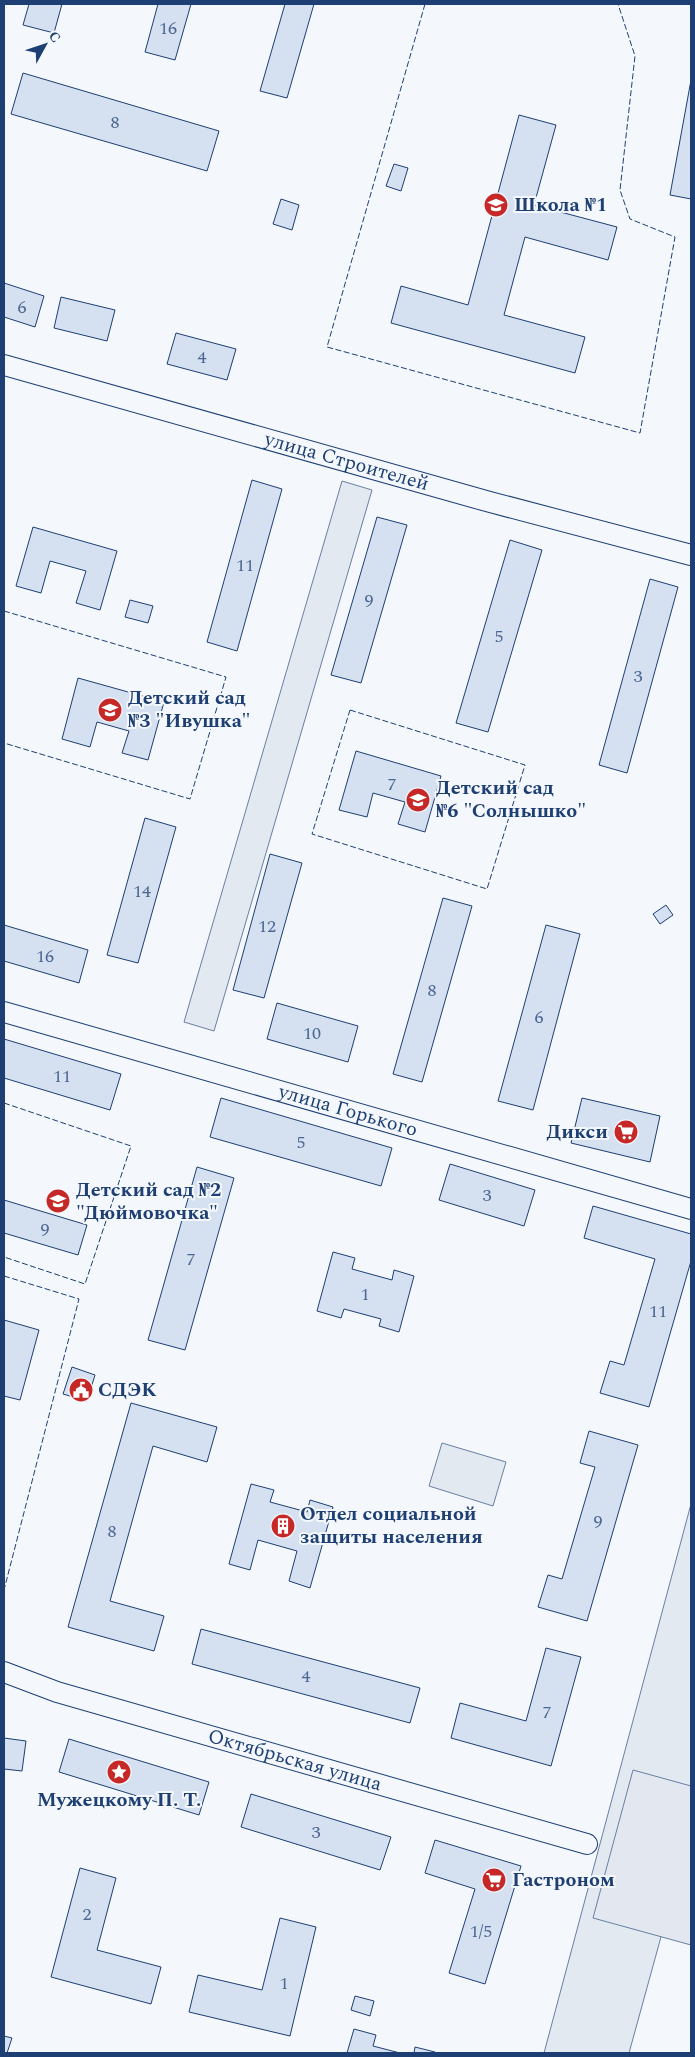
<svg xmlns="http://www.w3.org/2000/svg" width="695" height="2057" viewBox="0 0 695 2057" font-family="Spectral,serif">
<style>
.green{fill:#e3e9f0;stroke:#687fa3}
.parking{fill:#e3e8f0;stroke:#687fa3}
.building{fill:#d5e0f0;stroke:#1d3f73}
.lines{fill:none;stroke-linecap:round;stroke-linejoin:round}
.minor-casing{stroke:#1d3f73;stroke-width:22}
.minor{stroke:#f4f7fb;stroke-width:20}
.fence{stroke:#1d3f73;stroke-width:1;stroke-dasharray:6 2.5;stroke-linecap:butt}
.labels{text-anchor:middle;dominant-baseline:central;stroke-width:4;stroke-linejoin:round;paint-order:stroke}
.number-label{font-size:18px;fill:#4b6792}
.poi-label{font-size:20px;font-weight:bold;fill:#1d3f73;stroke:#f4f7fb;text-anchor:start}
.street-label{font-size:20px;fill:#1d3f73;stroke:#f4f7fb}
</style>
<rect width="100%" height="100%" fill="#f4f7fb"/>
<g class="green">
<path d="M 342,481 L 372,490 L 214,1031 L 184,1022 Z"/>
<path d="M 442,1443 L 506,1462 L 493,1506 L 429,1486 Z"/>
<path d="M 691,1504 L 691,1828 L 629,2053 L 544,2053 Z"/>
</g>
<path class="parking" d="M 633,1770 L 691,1786 L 691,1945 L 593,1918 Z"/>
<g class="building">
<path d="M 29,4 L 62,4 L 54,33 L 23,25 Z"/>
<path d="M 158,4 L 191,4 L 175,60 L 145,52 Z"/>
<path d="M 285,4 L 314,4 L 287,98 L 260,91 Z"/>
<path d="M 23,73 L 219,131 L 207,171 L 11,114 Z"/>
<path d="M 691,80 L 691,199 L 670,195 Z"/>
<path d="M 519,115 L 556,125 L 534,205 L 617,227 L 608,260 L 525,237 L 504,315 L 585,337 L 575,373 L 391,323 L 401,286 L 468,305 Z"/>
<path d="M 394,164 L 408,168 L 401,191 L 386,186 Z"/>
<path d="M 281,199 L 299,205 L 292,230 L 273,224 Z"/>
<path d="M 4,283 L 44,296 L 35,327 L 4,317 Z"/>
<path d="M 61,297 L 115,310 L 107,341 L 54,328 Z"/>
<path d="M 176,333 L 236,349 L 227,380 L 167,364 Z"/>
<path d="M 252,480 L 282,489 L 237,651 L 207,642 Z"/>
<path d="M 377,517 L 407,525 L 361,683 L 331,675 Z"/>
<path d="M 33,527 L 117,551 L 100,610 L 76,603 L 86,571 L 50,561 L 41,593 L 16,586 Z"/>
<path d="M 510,540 L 542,550 L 488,732 L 456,723 Z"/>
<path d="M 650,579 L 678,587 L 627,773 L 599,765 Z"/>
<path d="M 130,600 L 153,606 L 148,623 L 125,617 Z"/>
<path d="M 78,678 L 164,702 L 148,760 L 122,753 L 129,731 L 97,722 L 90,747 L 62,739 Z"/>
<path d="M 356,751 L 441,776 L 425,832 L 398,824 L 405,802 L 373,793 L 367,817 L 339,810 Z"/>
<path d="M 145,818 L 176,827 L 138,963 L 107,955 Z"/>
<path d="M 270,854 L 302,863 L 264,998 L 233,990 Z"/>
<path d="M 443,898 L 472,906 L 422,1082 L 393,1074 Z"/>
<path d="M 666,905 L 673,915 L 660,924 L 653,914 Z"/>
<path d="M 4,925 L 88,950 L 79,983 L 4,961 Z"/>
<path d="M 546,925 L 580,934 L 533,1110 L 498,1101 Z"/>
<path d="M 277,1003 L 358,1026 L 348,1062 L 267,1039 Z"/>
<path d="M 4,1039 L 121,1074 L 110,1110 L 4,1078 Z"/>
<path d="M 221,1098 L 392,1148 L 381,1186 L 210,1137 Z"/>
<path d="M 582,1098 L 660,1116 L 650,1162 L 571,1143 Z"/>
<path d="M 450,1164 L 535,1190 L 524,1226 L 439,1200 Z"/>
<path d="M 197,1167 L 234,1178 L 185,1350 L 148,1340 Z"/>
<path d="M 4,1200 L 87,1225 L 78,1255 L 4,1233 Z"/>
<path d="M 593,1206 L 691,1234 L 691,1261 L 649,1407 L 600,1393 L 610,1361 L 624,1365 L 655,1259 L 584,1238 Z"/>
<path d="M 333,1252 L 355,1258 L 352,1269 L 392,1280 L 394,1270 L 414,1276 L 399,1332 L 379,1326 L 381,1319 L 344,1309 L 341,1318 L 317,1311 Z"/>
<path d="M 4,1320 L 39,1330 L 20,1400 L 4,1396 Z"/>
<path d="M 72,1367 L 95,1375 L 87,1401 L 63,1394 Z"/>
<path d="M 131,1403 L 217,1427 L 207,1462 L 153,1446 L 110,1601 L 164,1616 L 154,1651 L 68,1627 Z"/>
<path d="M 589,1431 L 638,1445 L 587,1621 L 538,1607 L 548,1575 L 562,1579 L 595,1467 L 580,1463 Z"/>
<path d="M 251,1484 L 274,1490 L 270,1502 L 307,1512 L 310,1500 L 333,1507 L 310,1588 L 289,1581 L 297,1551 L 258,1540 L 250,1570 L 229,1564 Z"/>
<path d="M 201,1629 L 420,1688 L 410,1723 L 192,1664 Z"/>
<path d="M 546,1648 L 581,1657 L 551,1766 L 451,1738 L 460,1703 L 526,1721 Z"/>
<path d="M 4,1738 L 26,1741 L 22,1771 L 4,1769 Z"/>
<path d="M 69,1739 L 209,1782 L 199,1815 L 59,1772 Z"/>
<path d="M 251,1794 L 391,1837 L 380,1870 L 241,1827 Z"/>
<path d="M 435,1840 L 521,1866 L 485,1984 L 449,1973 L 475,1889 L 425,1873 Z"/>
<path d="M 80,1868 L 116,1878 L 97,1950 L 161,1967 L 151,2004 L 51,1977 Z"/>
<path d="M 280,1918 L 316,1927 L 290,2036 L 189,2012 L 198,1975 L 262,1990 Z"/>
<path d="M 355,1996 L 374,2001 L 370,2016 L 351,2010 Z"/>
<path d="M 354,2029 L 376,2035 L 373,2046 L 400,2053 L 347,2053 Z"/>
<path d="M 4,2036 L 12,2038 L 7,2053 L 4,2053 Z"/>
<path d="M 415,2047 L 435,2052 L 435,2053 L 414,2053 Z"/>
</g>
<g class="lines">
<defs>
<g id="minor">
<path id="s1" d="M 4,365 L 490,502 L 691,555"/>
<path id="s2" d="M 4,1012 L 691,1209"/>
<path id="s3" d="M 4,1672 L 57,1692 L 587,1844"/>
</g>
</defs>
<use href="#minor" class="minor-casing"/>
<use href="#minor" class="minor"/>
<g class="fence">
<path d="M 425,4 L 327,347 L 640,433 L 675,237 L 630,219 L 620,190 L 635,56 L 618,4"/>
<path d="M 4,611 L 226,677 L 190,799 L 4,743"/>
<path d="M 350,710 L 525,765 L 487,889 L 312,834 Z"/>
<path d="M 4,1103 L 131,1146 L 85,1284 L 4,1257"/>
<path d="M 4,1276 L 79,1299 L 4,1590"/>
</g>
</g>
<defs>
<symbol id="school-disc" viewBox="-11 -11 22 22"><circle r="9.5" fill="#c62828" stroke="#f4f7fb"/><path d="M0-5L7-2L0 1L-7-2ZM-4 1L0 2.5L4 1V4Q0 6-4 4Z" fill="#fff"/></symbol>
<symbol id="supermarket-disc" viewBox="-11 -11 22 22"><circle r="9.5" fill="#c62828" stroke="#f4f7fb"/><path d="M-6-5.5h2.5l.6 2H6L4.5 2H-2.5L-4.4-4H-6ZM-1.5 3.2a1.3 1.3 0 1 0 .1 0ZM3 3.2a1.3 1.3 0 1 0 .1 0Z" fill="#fff"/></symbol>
<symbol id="civic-disc" viewBox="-11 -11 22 22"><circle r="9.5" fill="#c62828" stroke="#f4f7fb"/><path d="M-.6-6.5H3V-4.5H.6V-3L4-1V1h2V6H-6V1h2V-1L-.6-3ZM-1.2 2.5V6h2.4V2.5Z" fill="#fff"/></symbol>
<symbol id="building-disc" viewBox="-11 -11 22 22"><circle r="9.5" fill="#c62828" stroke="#f4f7fb"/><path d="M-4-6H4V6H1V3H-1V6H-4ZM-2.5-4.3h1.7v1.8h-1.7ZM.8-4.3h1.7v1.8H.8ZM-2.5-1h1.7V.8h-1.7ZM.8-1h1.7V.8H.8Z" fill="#fff"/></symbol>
<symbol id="sight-disc" viewBox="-11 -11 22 22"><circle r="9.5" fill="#c62828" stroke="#f4f7fb"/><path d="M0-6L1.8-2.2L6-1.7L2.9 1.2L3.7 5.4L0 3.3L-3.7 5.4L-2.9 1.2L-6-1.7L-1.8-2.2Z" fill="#fff"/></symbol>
</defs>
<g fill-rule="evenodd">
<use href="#school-disc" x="482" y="191" width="28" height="28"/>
<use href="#school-disc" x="96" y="696" width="28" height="28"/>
<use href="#school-disc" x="404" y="786" width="28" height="28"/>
<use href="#supermarket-disc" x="612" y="1118" width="28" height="28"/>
<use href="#school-disc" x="44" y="1187" width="28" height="28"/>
<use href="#civic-disc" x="67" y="1376" width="28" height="28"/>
<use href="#building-disc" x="269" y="1512" width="28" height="28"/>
<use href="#sight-disc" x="105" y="1758" width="28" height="28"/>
<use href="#supermarket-disc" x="480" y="1866" width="28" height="28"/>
</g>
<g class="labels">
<g class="number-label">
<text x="168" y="28">16</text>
<text x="115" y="122">8</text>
<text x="22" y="307">6</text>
<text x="202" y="357">4</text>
<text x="245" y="565">11</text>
<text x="369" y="600">9</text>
<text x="499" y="636">5</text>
<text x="638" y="676">3</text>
<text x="392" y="784">7</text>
<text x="142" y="891">14</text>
<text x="267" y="926">12</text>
<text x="45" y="956">16</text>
<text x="432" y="990">8</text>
<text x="539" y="1017">6</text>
<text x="312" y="1033">10</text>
<text x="62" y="1076">11</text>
<text x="301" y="1142">5</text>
<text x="487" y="1195">3</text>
<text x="45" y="1229">9</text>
<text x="191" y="1259">7</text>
<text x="365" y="1294">1</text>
<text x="658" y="1311">11</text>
<text x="598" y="1521">9</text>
<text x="112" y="1531">8</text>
<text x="306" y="1676">4</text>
<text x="547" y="1712">7</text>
<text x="316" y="1832">3</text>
<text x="87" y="1914">2</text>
<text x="481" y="1931">1/5</text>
<text x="284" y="1983">1</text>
</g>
<g class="poi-label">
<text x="514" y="205">Школа №1</text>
<text x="128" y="698">Детский сад<tspan x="128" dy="23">№3 "Ивушка"</tspan></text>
<text x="436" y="788">Детский сад<tspan x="436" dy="23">№6 "Солнышко"</tspan></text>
<text x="608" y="1132" text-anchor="end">Дикси</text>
<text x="76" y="1190">Детский сад №2<tspan x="76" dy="23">"Дюймовочка"</tspan></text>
<text x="98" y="1390">СДЭК</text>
<text x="300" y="1514">Отдел социальной<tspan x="300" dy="23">защиты населения</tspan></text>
<text x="119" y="1800" text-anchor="middle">Мужецкому П. Т.</text>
<text x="512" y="1880">Гастроном</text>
</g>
<g class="street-label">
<text stroke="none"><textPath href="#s1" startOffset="356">улица Строителей</textPath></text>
<text stroke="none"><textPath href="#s2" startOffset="358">улица Горького</textPath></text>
<text stroke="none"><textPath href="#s3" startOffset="304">Октябрьская улица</textPath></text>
</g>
</g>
<rect width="695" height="2057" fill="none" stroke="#1d3f73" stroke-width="10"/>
<g transform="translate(45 45) rotate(50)" stroke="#f4f7fb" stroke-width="4" paint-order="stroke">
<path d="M0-4L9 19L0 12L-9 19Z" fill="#1d3f73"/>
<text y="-8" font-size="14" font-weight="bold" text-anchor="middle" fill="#1d3f73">С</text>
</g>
</svg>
